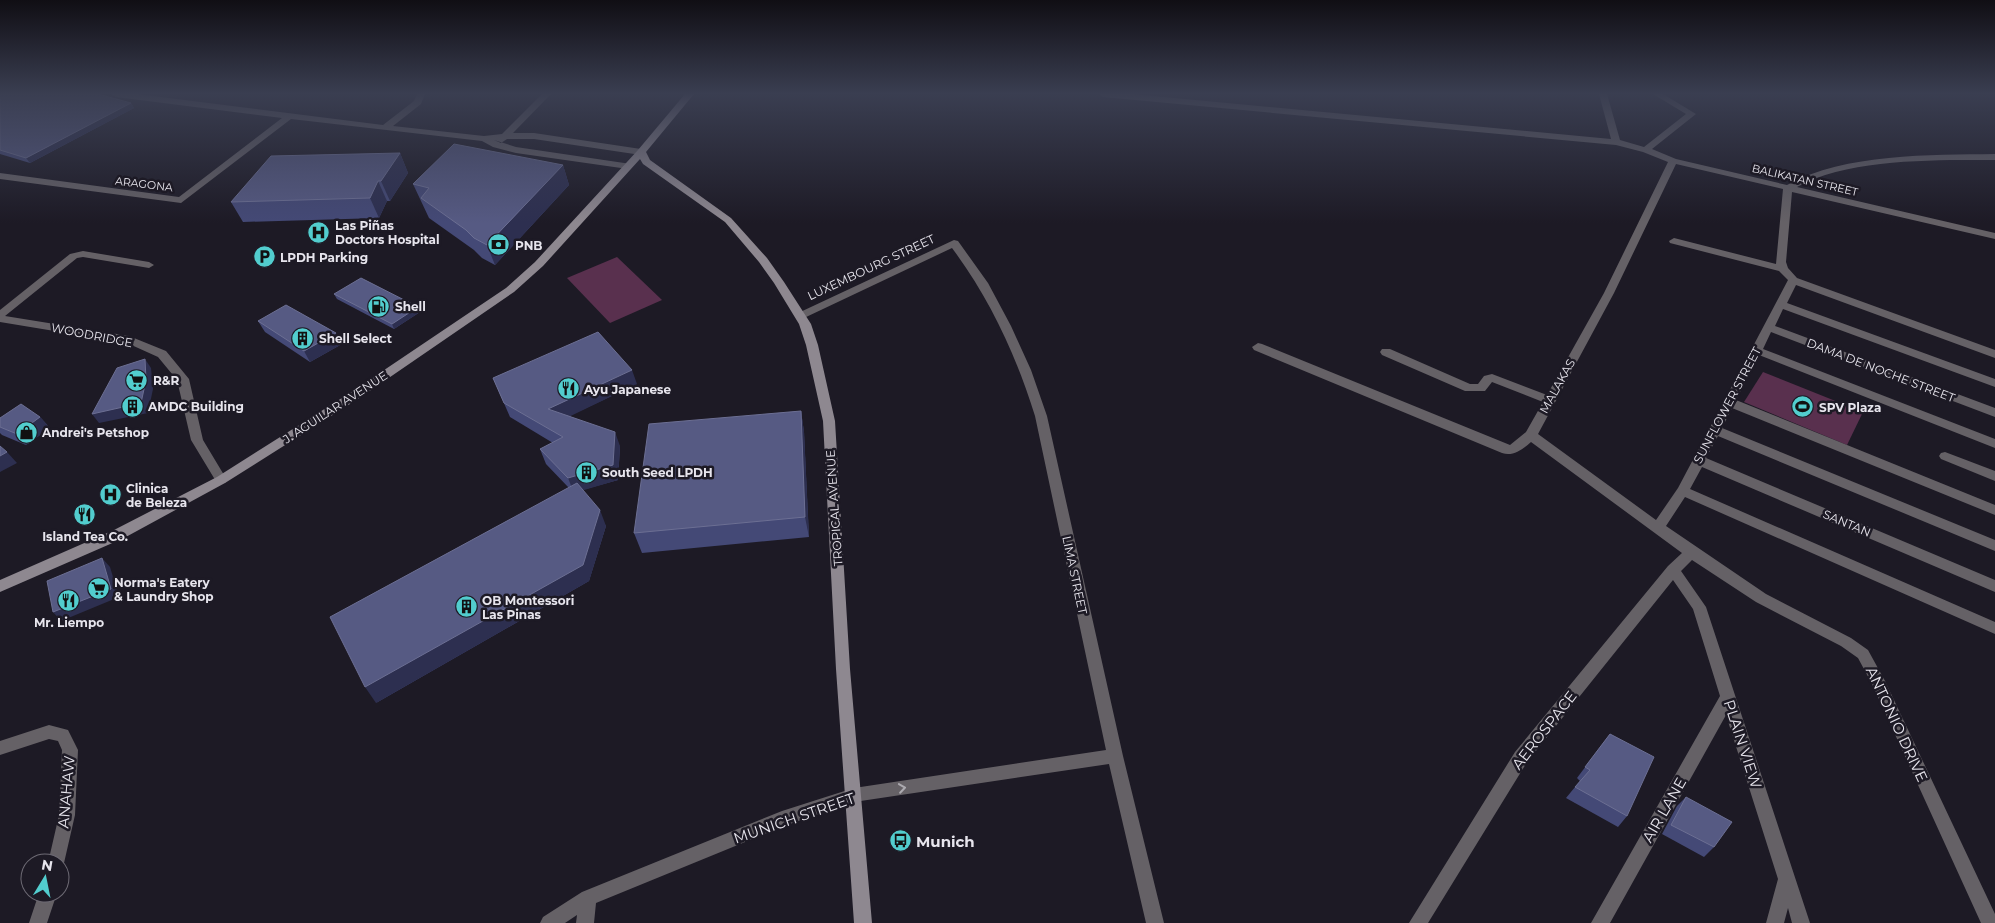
<svg xmlns="http://www.w3.org/2000/svg" width="1995" height="923" viewBox="0 0 1995 923" font-family="Montserrat,sans-serif">
<style>
.green{fill:#59304e}
.lines{fill:none;stroke-linecap:round;stroke-linejoin:round}
.street{fill:#656166;fill-rule:evenodd}
.secondary{fill:#8e8890;fill-rule:evenodd}
.wall{fill:#444976}
.shaded-wall{fill:#2d2f50}
.building{fill:#565a83;stroke:#6c6f93}
.oneway{stroke:#acaab0}
.labels{text-anchor:middle;dominant-baseline:central;stroke-width:5;stroke-linejoin:round;paint-order:stroke}
.far-street-label{font-size:11px;fill:#e7e5ed;stroke:#1d1a25}
.poi-label{font-size:12px;font-weight:bold;fill:#e7e5ed;stroke:#1d1a25;text-anchor:start}
.street-label{font-size:12px;fill:#e7e5ed;stroke:#1d1a25}
.near-street-label{font-size:15px;fill:#e7e5ed;stroke:#1d1a25}
.near-poi-label{font-size:15px;font-weight:bold;fill:#e7e5ed;stroke:#1d1a25;text-anchor:start}
</style>
<rect width="100%" height="100%" fill="#1d1a25"/>
<g class="green">
<path d="M 617,257 L 662,300 L 610,323 L 567,278 Z"/>
<path d="M 1763,372 L 1863,412 L 1847,445 L 1744,402 Z"/>
</g>
<g class="lines">
<g class="street">
<path d="M 112,94 L 137,94 L 383,125 L 414,101 L 417,94 L 425,94 L 421,104 L 393,126 L 484,136 L 502,134 L 542,94 L 551,94 L 513,133 L 534,133 L 641,149 L 646,152 L 641,155 L 534,139 L 507,139 L 501,143 L 494,140 L 516,147 L 631,164 L 633,166 L 628,169 L 516,153 L 493,147 L 482,141 L 291,119 L 181,203 L 0,179 L 0,173 L 179,197 L 282,118 L 116,97 Z"/>
<path d="M 1099,94 L 1132,94 L 1611,139 L 1599,94 L 1607,94 L 1620,140 L 1644,147 L 1686,114 L 1653,94 L 1663,94 L 1696,114 L 1652,149 L 1676,159 L 1787,185 C 1846,153 1930,155 1995,154 L 1995,160 C 1936,160 1849,158 1797,187 L 1995,233 L 1995,239 L 1792,192 L 1786,262 L 1788,268 L 1797,278 L 1995,350 L 1995,358 L 1796,285 L 1787,303 L 1995,379 L 1995,387 L 1783,309 L 1775,326 L 1995,408 L 1995,417 L 1771,332 L 1763,349 L 1995,439 L 1995,448 L 1759,355 L 1736,400 L 1995,505 L 1995,515 L 1732,408 L 1722,428 L 1995,540 L 1995,551 L 1718,436 L 1706,458 L 1995,580 L 1995,592 L 1702,467 L 1690,489 L 1995,622 L 1995,634 L 1685,497 L 1666,526 L 1766,594 L 1851,638 L 1868,650 L 1885,681 L 1995,914 L 1995,923 L 1981,923 L 1872,684 L 1858,658 L 1841,646 L 1756,602 L 1692,560 L 1681,571 L 1706,607 L 1810,923 L 1792,923 L 1788,908 L 1784,923 L 1766,923 L 1778,879 L 1726,715 L 1610,923 L 1591,923 L 1720,696 L 1693,609 L 1673,580 L 1527,762 L 1428,923 L 1409,923 L 1515,752 L 1668,566 L 1682,553 L 1531,442 C 1523,449 1513,457 1502,453 L 1254,350 L 1252,347 L 1258,343 L 1262,344 L 1510,445 L 1526,432 L 1543,402 L 1492,382 L 1485,391 L 1465,391 L 1382,355 L 1380,352 L 1382,349 L 1390,349 L 1470,384 L 1478,384 L 1484,376 L 1492,374 L 1547,395 L 1604,293 L 1668,162 L 1643,152 L 1616,145 L 1103,97 ZM 1676,164 L 1783,189 L 1776,264 L 1674,238 L 1669,241 L 1670,243 L 1779,271 L 1788,280 L 1678,488 L 1656,520 L 1538,434 L 1614,293 Z"/>
<path d="M 954,240 L 958,241 L 988,283 L 1011,326 L 1031,370 L 1047,416 L 1123,756 L 1164,923 L 1146,923 L 1109,764 L 854,802 L 784,826 L 596,903 L 594,923 L 576,923 L 577,915 L 565,923 L 540,923 L 543,917 L 582,892 L 782,811 L 854,788 L 1106,750 L 1035,416 C 1016,355 990,299 952,248 L 804,318 L 800,319 L 795,316 L 796,314 Z"/>
<path d="M 83,251 L 149,262 L 154,265 L 149,268 L 83,257 L 77,258 L 5,316 L 129,336 L 166,351 L 189,379 L 203,440 L 227,480 L 225,483 L 217,483 L 191,440 L 177,380 L 158,357 L 127,343 L 0,322 L 0,310 L 70,254 Z"/>
<path d="M 1945,452 L 1995,471 L 1995,481 L 1941,459 L 1939,456 L 1941,453 Z"/>
<path d="M 49,725 L 68,730 L 78,750 L 75,815 L 64,863 L 60,870 L 60,863 L 48,863 L 59,815 L 62,750 L 58,741 L 49,739 L 0,755 L 0,741 Z"/>
<path d="M 39,893 L 57,893 L 47,923 L 29,923 Z"/>
</g>
<path class="secondary" d="M 685,94 L 694,94 L 646,152 L 650,160 L 731,218 L 767,258 L 784,282 L 811,324 L 818,345 L 835,421 L 850,669 L 872,923 L 854,923 L 836,669 L 823,421 L 806,345 L 799,324 L 774,283 L 759,262 L 725,222 L 643,164 L 640,159 L 543,266 L 514,292 L 361,397 L 225,483 L 124,538 L 0,592 L 0,580 L 114,530 L 217,477 L 353,391 L 506,288 L 535,262 L 638,150 Z"/>
</g>
<g class="wall">
<path d="M 0,94 L 131,103 L 134,108 L 30,163 L 0,154 Z"/>
<path d="M 400,153 L 408,173 L 390,201 L 387,201 L 379,218 L 243,222 L 231,202 Z"/>
<path d="M 563,165 L 569,185 L 495,265 L 482,258 L 474,250 L 429,218 L 413,184 Z"/>
<path d="M 334,294 L 418,307 L 420,312 L 394,329 L 337,299 Z"/>
<path d="M 258,321 L 342,344 L 310,362 L 265,332 Z"/>
<path d="M 493,378 L 637,384 L 569,416 L 620,446 L 618,480 L 582,490 L 606,526 L 589,581 L 376,703 L 569,488 L 546,464 L 540,449 L 553,443 L 510,417 Z"/>
<path d="M 801,411 L 804,432 L 809,537 L 642,553 L 634,533 Z"/>
<path d="M 40,417 L 50,428 L 26,445 L 2,435 L 0,433 L 0,418 Z"/>
<path d="M 1610,734 L 1627,816 L 1618,827 L 1566,798 L 1580,781 L 1577,778 Z"/>
<path d="M 1686,797 L 1714,847 L 1704,857 L 1662,834 L 1677,806 Z"/>
</g>
<g class="shaded-wall">
<path d="M 131,103 L 134,108 L 30,163 L 26,158 Z"/>
<path d="M 400,153 L 408,173 L 390,201 L 381,181 Z"/>
<path d="M 563,165 L 569,185 L 495,265 L 487,245 Z"/>
<path d="M 378,181 L 387,201 L 379,218 L 370,198 Z"/>
<path d="M 418,307 L 420,312 L 394,329 L 392,324 Z"/>
<path d="M 336,333 L 342,344 L 310,362 L 304,351 Z"/>
<path d="M 145,359 L 151,368 L 153,389 L 148,413 L 99,423 L 92,414 Z"/>
<path d="M 632,370 L 637,384 L 554,424 L 548,409 Z"/>
<path d="M 801,411 L 804,432 L 809,537 L 805,517 Z"/>
<path d="M 40,417 L 50,428 L 26,445 L 17,434 Z"/>
<path d="M 615,432 L 620,446 L 618,480 L 574,493 L 568,478 Z"/>
<path d="M 7,452 L 17,463 L 0,472 L 0,456 Z"/>
<path d="M 600,510 L 606,526 L 589,581 L 376,703 L 365,687 Z"/>
<path d="M 102,558 L 110,567 L 119,597 L 61,621 L 53,612 Z"/>
</g>
<g class="building">
<path d="M 0,94 L 98,94 L 131,103 L 26,158 L 0,150 Z"/>
<path d="M 454,144 L 563,165 L 487,245 L 474,238 L 466,230 L 421,198 L 429,188 L 413,184 Z"/>
<path d="M 400,153 L 381,181 L 378,181 L 370,198 L 231,202 L 271,156 Z"/>
<path d="M 361,278 L 418,307 L 392,324 L 334,294 Z"/>
<path d="M 286,305 L 336,333 L 304,351 L 258,321 Z"/>
<path d="M 598,332 L 632,370 L 548,409 L 615,432 L 613,465 L 568,478 L 540,449 L 563,437 L 504,403 L 493,378 Z"/>
<path d="M 145,359 L 146,380 L 141,403 L 92,414 L 117,368 Z"/>
<path d="M 21,404 L 40,417 L 17,434 L 0,427 L 0,418 Z"/>
<path d="M 801,411 L 805,517 L 634,533 L 649,424 Z"/>
<path d="M 0,446 L 7,452 L 0,456 Z"/>
<path d="M 577,483 L 600,510 L 583,565 L 365,687 L 330,617 Z"/>
<path d="M 102,558 L 111,589 L 53,612 L 47,581 Z"/>
<path d="M 1610,734 L 1654,757 L 1627,816 L 1575,787 L 1590,770 L 1585,767 Z"/>
<path d="M 1686,797 L 1732,822 L 1714,847 L 1671,825 Z"/>
</g>
<defs><path id="oneway-chevron" d="M-2-3.5L2.5 0L-2 3.5" fill="none" stroke-width="1.6" stroke-linecap="round" stroke-linejoin="round" transform="scale(1.25)"/></defs>
<use class="oneway" href="#oneway-chevron" transform="translate(902 788) rotate(-8)"/>
<linearGradient id="sky" x2="0" y2="1"><stop stop-color="#100e14"/><stop offset="0.42" stop-color="#3a3e51"/><stop offset="1" stop-color="#3a3e51" stop-opacity="0"/></linearGradient>
<rect width="1995" height="223" fill="url(#sky)"/>
<defs>
<symbol id="hospital-disc" viewBox="-11 -11 22 22"><circle r="9.5" fill="#52cdce" stroke="#1d1a25"/><path d="M-5-5h3v3.5h4V-5h3V5h-3V1.5h-4V5h-3Z" fill="#111"/></symbol>
<symbol id="bank-disc" viewBox="-11 -11 22 22"><circle r="9.5" fill="#52cdce" stroke="#1d1a25"/><path d="M-6-4H6V4H-6ZM0-2.3a2.3 2.3 0 1 0 0 4.6a2.3 2.3 0 1 0 0-4.6Z" fill="#111"/></symbol>
<symbol id="parking-disc" viewBox="-11 -11 22 22"><circle r="9.5" fill="#52cdce" stroke="#1d1a25"/><path d="M-3.5-5.5H1a3.5 3.5 0 0 1 0 7H-1V5.5H-3.5ZM-1-3.4V-.6H.8a1.4 1.4 0 0 0 0-2.8Z" fill="#111"/></symbol>
<symbol id="fuel-disc" viewBox="-11 -11 22 22"><circle r="9.5" fill="#52cdce" stroke="#1d1a25"/><path d="M-5.5-6h7V0h2V4h1.3V-2.5L3-4.5l.8-.8L6-3V5H2.5V1h-1V6h-7ZM-4.2-4.7v3.2H.2V-4.7Z" fill="#111"/></symbol>
<symbol id="building-disc" viewBox="-11 -11 22 22"><circle r="9.5" fill="#52cdce" stroke="#1d1a25"/><path d="M-4-6H4V6H1V3H-1V6H-4ZM-2.5-4.3h1.7v1.8h-1.7ZM.8-4.3h1.7v1.8H.8ZM-2.5-1h1.7V.8h-1.7ZM.8-1h1.7V.8H.8Z" fill="#111"/></symbol>
<symbol id="supermarket-disc" viewBox="-11 -11 22 22"><circle r="9.5" fill="#52cdce" stroke="#1d1a25"/><path d="M-6-5.5h2.5l.6 2H6L4.5 2H-2.5L-4.4-4H-6ZM-1.5 3.2a1.3 1.3 0 1 0 .1 0ZM3 3.2a1.3 1.3 0 1 0 .1 0Z" fill="#111"/></symbol>
<symbol id="restaurant-disc" viewBox="-11 -11 22 22"><circle r="9.5" fill="#52cdce" stroke="#1d1a25"/><path d="M-5-6h1v4h1v-4h1v4h1v-4h1v5L-1.5 .5V6h-2V.5L-5-1ZM5-6V6H3V1.5H1.5Q1.5-4 5-6Z" fill="#111"/></symbol>
<symbol id="stadium-disc" viewBox="-11 -11 22 22"><circle r="9.5" fill="#52cdce" stroke="#1d1a25"/><path d="M0-5a6.5 5 0 1 0 0 10a6.5 5 0 1 0 0-10ZM-3.5-1.8h7v3.6h-7Z" fill="#111"/></symbol>
<symbol id="shop-disc" viewBox="-11 -11 22 22"><circle r="9.5" fill="#52cdce" stroke="#1d1a25"/><path d="M-5-2.5h2.3a2.7 3.5 0 0 1 5.4 0H5L5.5 6h-11ZM-1.5-2.5h3a1.5 2.3 0 0 0-3 0Z" fill="#111"/></symbol>
<symbol id="bus-disc" viewBox="-11 -11 22 22"><circle r="9.5" fill="#52cdce" stroke="#1d1a25"/><path d="M-5-6H5V4H4V6H2V4H-2V6H-4V4H-5ZM-3.5-4V0h7V-4ZM-3.5 1.2v1.5H-2V1.2ZM2 1.2v1.5H3.5V1.2Z" fill="#111"/></symbol>
</defs>
<g fill-rule="evenodd">
<use href="#hospital-disc" x="306" y="220" width="25" height="25"/>
<use href="#bank-disc" x="486" y="232" width="25" height="25"/>
<use href="#parking-disc" x="252" y="244" width="25" height="25"/>
<use href="#fuel-disc" x="366" y="294" width="25" height="25"/>
<use href="#building-disc" x="290" y="326" width="25" height="25"/>
<use href="#supermarket-disc" x="124" y="368" width="25" height="25"/>
<use href="#restaurant-disc" x="556" y="376" width="25" height="25"/>
<use href="#building-disc" x="120" y="394" width="25" height="25"/>
<use href="#stadium-disc" x="1790" y="394" width="25" height="25"/>
<use href="#shop-disc" x="14" y="420" width="25" height="25"/>
<use href="#building-disc" x="574" y="460" width="25" height="25"/>
<use href="#hospital-disc" x="98" y="482" width="25" height="25"/>
<use href="#restaurant-disc" x="72" y="502" width="25" height="25"/>
<use href="#supermarket-disc" x="86" y="576" width="25" height="25"/>
<use href="#restaurant-disc" x="56" y="588" width="25" height="25"/>
<use href="#building-disc" x="454" y="594" width="25" height="25"/>
<use href="#bus-disc" x="888" y="828" width="25" height="25"/>
</g>
<g class="labels">
<g class="far-street-label">
<text transform="translate(1805 180) rotate(13)">BALIKATAN STREET</text>
<text transform="translate(144 184) rotate(7)">ARAGONA</text>
</g>
<g class="poi-label">
<text x="335" y="225">Las Piñas<tspan x="335" dy="14">Doctors Hospital</tspan></text>
<text x="515" y="245">PNB</text>
<text x="280" y="257">LPDH Parking</text>
<text x="395" y="306">Shell</text>
<text x="319" y="338">Shell Select</text>
<text x="153" y="380">R&amp;R</text>
<text x="584" y="389">Ayu Japanese</text>
<text x="148" y="406">AMDC Building</text>
<text x="1819" y="407">SPV Plaza</text>
<text x="42" y="432">Andrei's Petshop</text>
<text x="602" y="472">South Seed LPDH</text>
<text x="126" y="488">Clinica<tspan x="126" dy="14">de Beleza</tspan></text>
<text x="85" y="536" text-anchor="middle">Island Tea Co.</text>
<text x="114" y="582">Norma's Eatery<tspan x="114" dy="14">&amp; Laundry Shop</tspan></text>
<text x="482" y="600">OB Montessori<tspan x="482" dy="14">Las Pinas</tspan></text>
<text x="69" y="622" text-anchor="middle">Mr. Liempo</text>
</g>
<g class="street-label">
<text transform="translate(871 267) rotate(-25)">LUXEMBOURG STREET</text>
<text transform="translate(92 335) rotate(11)">WOODRIDGE</text>
<text transform="translate(1881 370) rotate(21)">DAMA DE NOCHE STREET</text>
<text transform="translate(1557 386) rotate(-61)">MALAKAS</text>
<text transform="translate(1727 405) rotate(-62)">SUNFLOWER STREET</text>
<text transform="translate(335 407) rotate(-33)">J. AGUILAR AVENUE</text>
<text transform="translate(834 508) rotate(-94)">TROPICAL AVENUE</text>
<text transform="translate(1847 523) rotate(23)">SANTAN</text>
<text transform="translate(1075 575) rotate(78)">LIMA STREET</text>
</g>
<g class="near-street-label">
<text transform="translate(1897 724) rotate(65)">ANTONIO DRIVE</text>
<text transform="translate(1544 730) rotate(-52)">AEROSPACE</text>
<text transform="translate(1743 744) rotate(72)">PLAIN VIEW</text>
<text transform="translate(66 792) rotate(-85)">ANAHAW</text>
<text transform="translate(1664 810) rotate(-60)">AIR LANE</text>
<text transform="translate(794 818) rotate(-19)">MUNICH STREET</text>
</g>
<g class="near-poi-label">
<text x="916" y="841">Munich</text>
</g>
</g>
<g transform="translate(45 878) rotate(10)"><circle r="24" fill="#1d1a25" stroke="#6e6b75"/>
<path d="M0-4L9 19L0 12L-9 19Z" fill="#52cdce"/>
<text y="-8" font-size="14" font-weight="bold" text-anchor="middle" fill="#e7e5ed">N</text>
</g>
</svg>
